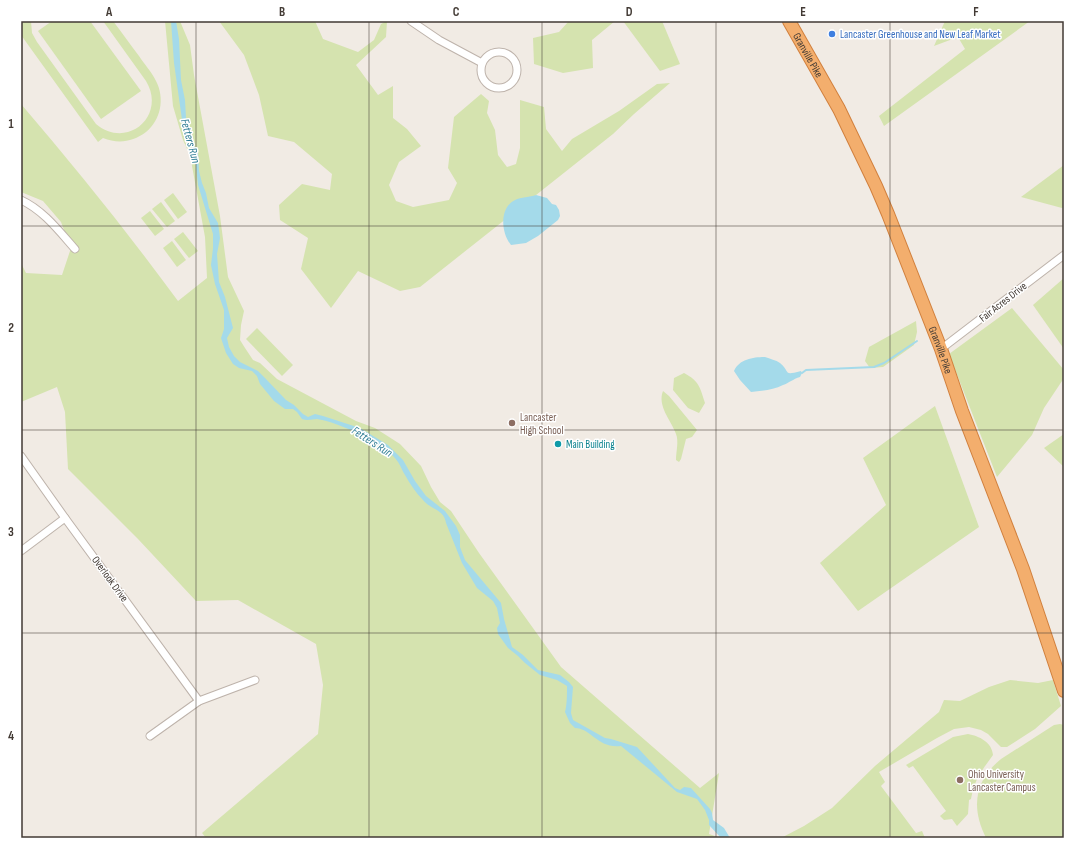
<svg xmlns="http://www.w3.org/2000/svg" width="1085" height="859" viewBox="0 0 1085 859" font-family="'Sofia Sans Condensed',sans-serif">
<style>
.green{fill:#d5e3af}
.water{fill:#a4daea}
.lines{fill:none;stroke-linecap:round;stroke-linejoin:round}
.stream{stroke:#a4daea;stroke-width:2}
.street-casing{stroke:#beb3ab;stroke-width:9}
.highway-casing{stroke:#d1803e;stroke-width:14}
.street{stroke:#fff;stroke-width:7}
.highway{stroke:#f3ae6d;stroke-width:12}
.grid{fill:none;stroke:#423a34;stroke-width:1;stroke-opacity:0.55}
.shop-dot{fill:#3f7fe0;stroke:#fff;stroke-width:1.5}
.education-dot{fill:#8d6e63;stroke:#fff;stroke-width:1.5}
.culture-dot{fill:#0f9aa8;stroke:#fff;stroke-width:1.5}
.labels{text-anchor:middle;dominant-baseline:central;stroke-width:3;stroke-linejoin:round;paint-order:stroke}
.shop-label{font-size:11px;fill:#366cbe;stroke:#fff;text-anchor:start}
.street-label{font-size:11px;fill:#423a34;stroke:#fff}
.education-label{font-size:11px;fill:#785e54;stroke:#fff;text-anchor:start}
.culture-label{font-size:11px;fill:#0d838f;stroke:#fff;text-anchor:start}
.water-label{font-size:12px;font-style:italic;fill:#327f96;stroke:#fff}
.neatline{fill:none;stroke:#423a34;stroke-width:1.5}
.grid-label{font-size:13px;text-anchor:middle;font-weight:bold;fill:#423a34}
</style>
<rect width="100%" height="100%" fill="#f1ebe4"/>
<g class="green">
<path d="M 21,21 L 31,21 L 32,33 L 37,42 L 96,124 C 127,150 167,116 146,81 L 103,21 L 113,21 C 122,33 130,44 139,56 C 144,64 152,72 156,81 C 165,98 161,120 146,132 C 133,142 118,144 103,138 L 98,142 L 21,35 Z"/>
<path d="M 52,21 L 90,21 L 141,91 L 101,119 L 38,31 Z"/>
<path d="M 165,21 L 180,21 L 190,45 L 194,75 L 220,216 L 228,277 L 244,311 L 241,325 L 240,340 L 245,348 L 253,360 L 260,363 L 277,379 L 356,421 L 375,428 L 400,444 L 421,466 L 431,487 L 440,502 L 451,511 L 479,553 L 561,667 L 700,788 L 719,773 L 709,834 L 721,838 L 206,838 L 202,833 L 318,734 L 323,685 L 316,644 L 238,600 L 196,601 L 138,539 L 68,469 L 65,412 L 57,387 L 21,402 L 21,263 L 26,273 L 62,275 L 71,248 L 61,222 L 43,201 L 21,192 L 21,104 C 76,168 128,233 178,301 L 207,278 L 205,237 L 190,155 L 183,140 L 173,106 Z"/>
<path d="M 219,21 L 315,21 L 323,39 L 358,52 L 374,40 L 381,24 L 387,21 L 386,37 L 356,65 L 378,95 L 393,86 L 393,118 L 407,129 L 421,146 L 399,162 L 389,185 L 396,201 L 413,207 L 449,200 L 457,183 L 448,168 L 454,117 L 481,94 L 489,101 L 487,113 L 495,130 L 498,155 L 507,167 L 516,164 L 520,148 L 520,100 L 544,107 L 546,129 L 562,151 L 572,139 L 619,111 L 657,84 L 670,83 L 634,114 L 613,134 L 420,287 L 400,291 L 358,271 L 331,308 L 301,269 L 308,238 L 280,220 L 279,205 L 302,184 L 330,190 L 332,174 L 294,142 L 268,136 L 259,95 L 244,55 Z"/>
<path d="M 569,21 L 615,21 L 592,40 L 593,68 L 563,73 L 534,64 L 533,38 L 559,32 Z"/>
<path d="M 623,21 L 662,21 L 680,64 L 660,71 Z"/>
<path d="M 945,21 L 1030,21 L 884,126 L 879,116 L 965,49 L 958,37 L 934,46 Z"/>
<path d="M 1064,165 L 1064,207 L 1062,208 L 1021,197 Z"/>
<path d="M 173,193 L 187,212 L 178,219 L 164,200 Z"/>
<path d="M 161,202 L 175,221 L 167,227 L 152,209 Z"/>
<path d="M 150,211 L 164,229 L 155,236 L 141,218 Z"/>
<path d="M 183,232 L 198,251 L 189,258 L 174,239 Z"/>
<path d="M 172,241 L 186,260 L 177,267 L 163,248 Z"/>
<path d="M 1064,278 L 1064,349 L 1033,305 Z"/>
<path d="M 1012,308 L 1064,370 L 1064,378 L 1044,408 L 1032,435 L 997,477 L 949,354 Z"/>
<path d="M 916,321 L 917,332 L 914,345 L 883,367 L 870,368 L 865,361 L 869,347 Z"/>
<path d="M 257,328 L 293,365 L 282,376 L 246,339 Z"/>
<path d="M 684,373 C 699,381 700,387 705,403 L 699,413 L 688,408 L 673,390 L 674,378 Z"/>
<path d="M 663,391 L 669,396 L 697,430 L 692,437 L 686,439 L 681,459 L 679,462 L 676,460 C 676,452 679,441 676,434 C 671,420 657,406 663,391 Z"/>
<path d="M 935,406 L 979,527 L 858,611 L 820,563 L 886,505 L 863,458 Z"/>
<path d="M 1064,434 L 1064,467 L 1044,448 Z"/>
<path d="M 1010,680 L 1038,683 L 1053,680 L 1061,706 L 1035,729 L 1007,747 L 1001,747 L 988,734 L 981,730 L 969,727 L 954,729 L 937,738 L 879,772 L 885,782 L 881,786 L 916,833 L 922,831 L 925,838 L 781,838 L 804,826 L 832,808 L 875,766 L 939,712 L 944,700 L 960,701 L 989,687 Z"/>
<path d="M 1060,724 L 1064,725 L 1064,838 L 986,838 C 971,808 974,781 1001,759 L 1054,725 Z"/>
<path d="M 968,734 C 979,736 992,742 993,755 C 981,772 975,778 971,799 L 969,800 L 968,814 L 957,826 L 952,819 L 944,820 L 940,816 L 946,811 L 913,766 L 909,768 L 906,765 L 953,737 Z"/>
</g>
<g class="water">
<path d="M 171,21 L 176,21 L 179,39 L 181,80 L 185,100 L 187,135 L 198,152 L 199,171 L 202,183 L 206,193 L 209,208 L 218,223 L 220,238 L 217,254 L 219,282 L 225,297 L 233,328 L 227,338 L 229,347 L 234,356 L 240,362 L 258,371 L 265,378 L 286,400 L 294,405 L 303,414 L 308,417 L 315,414 L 323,416 L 360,428 L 388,445 L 403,460 L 415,481 L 426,496 L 445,511 L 456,526 L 460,535 L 460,547 L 465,560 L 501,603 L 504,619 L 512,647 L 523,655 L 538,670 L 560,675 L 569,682 L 573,687 L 571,713 L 573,720 L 605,738 L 611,739 L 637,747 L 675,788 L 680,790 L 684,787 L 691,788 L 710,809 L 712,813 L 713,820 L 724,828 L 730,838 L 721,838 L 709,825 L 709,820 L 705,810 L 697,799 L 677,792 L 621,746 C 598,749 591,728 575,728 L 570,723 L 565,712 C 567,705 567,694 567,686 L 557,680 L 540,675 L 525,663 L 518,656 L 508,648 L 498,634 L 497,628 L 500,623 L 497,608 L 493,601 L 477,588 L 462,563 L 446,523 C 444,509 431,510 423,500 C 416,493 410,484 405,475 C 402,471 401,466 398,462 C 388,445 336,421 317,419 C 312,419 308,421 302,419 L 297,412 L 293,409 L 285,409 L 274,401 L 260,384 L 257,376 L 252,371 L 239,368 L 233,364 L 226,353 L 221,338 L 224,329 L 224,310 L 215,284 L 211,265 L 213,248 L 213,234 L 198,185 L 195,156 L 191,146 L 184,134 L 174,63 Z"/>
<path d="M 536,195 L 547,198 L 552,204 L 556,205 L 559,210 L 560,216 L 558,220 L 538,236 L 526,243 L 511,245 C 501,233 499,208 515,200 C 521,197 530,197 536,195 Z"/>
<path d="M 765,357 C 770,359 776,360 780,363 C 791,372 782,376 801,371 L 802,373 L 800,377 C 793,379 789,383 783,385 C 773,390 761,391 751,392 L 740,380 L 734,371 C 739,359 754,357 765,357 Z"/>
</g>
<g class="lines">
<path class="stream" d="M 802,373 L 806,370 L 874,367 L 884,363 L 917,341"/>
<defs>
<g id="street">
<path d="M 411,21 L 439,40 L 482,63"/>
<circle cx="499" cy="70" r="18"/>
<path d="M 21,200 C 43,210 59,231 75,249"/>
<path d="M 941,349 L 1064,255"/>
<path d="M 21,456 L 65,518 L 199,701"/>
<path d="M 21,551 L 65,518"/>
<path d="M 150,736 L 199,701 L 255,680"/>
</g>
<g id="highway">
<path id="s1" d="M 789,21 L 839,109 L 876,186 L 888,214 L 941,349 L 962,411 L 1023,569 L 1064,691"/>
</g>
</defs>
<use href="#street" class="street-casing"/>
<use href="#highway" class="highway-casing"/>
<use href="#street" class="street"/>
<use href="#highway" class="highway"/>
</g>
<path class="grid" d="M 196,21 L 196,838M 369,21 L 369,838M 542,21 L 542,838M 716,21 L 716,838M 890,21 L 890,838M 21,226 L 1064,226M 21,430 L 1064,430M 21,633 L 1064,633"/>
<circle class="shop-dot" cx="832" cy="34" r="4"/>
<g class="education-dot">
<circle cx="512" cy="423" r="4"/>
<circle cx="960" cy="780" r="4"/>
</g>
<circle class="culture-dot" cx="558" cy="444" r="4"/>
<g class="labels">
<g class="shop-label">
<text x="840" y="34">Lancaster Greenhouse and New Leaf Market</text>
</g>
<g class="street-label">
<text stroke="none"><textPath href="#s1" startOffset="39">Granville Pike</textPath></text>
<text transform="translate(1003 302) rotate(-38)">Fair Acres Drive</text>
<text stroke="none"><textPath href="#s1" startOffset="363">Granville Pike</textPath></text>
<text transform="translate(110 579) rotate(54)">Overlook Drive</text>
</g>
<g class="education-label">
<text x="520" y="417">Lancaster<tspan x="520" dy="13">High School</tspan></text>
<text x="968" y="774">Ohio University<tspan x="968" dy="13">Lancaster Campus</tspan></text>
</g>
<g class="culture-label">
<text x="566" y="444">Main Building</text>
</g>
<g class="water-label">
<text transform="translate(190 141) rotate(75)">Fetters Run</text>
<text transform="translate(372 442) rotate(33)">Fetters Run</text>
</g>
</g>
<rect width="1085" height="859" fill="none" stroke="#ffffff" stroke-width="44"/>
<rect x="22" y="22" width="1041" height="815" class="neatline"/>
<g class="grid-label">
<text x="109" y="16">A</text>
<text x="282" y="16">B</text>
<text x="456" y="16">C</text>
<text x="629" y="16">D</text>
<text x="803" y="16">E</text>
<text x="976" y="16">F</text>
<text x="11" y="128">1</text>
<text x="11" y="332">2</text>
<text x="11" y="536">3</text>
<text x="11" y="740">4</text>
</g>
</svg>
